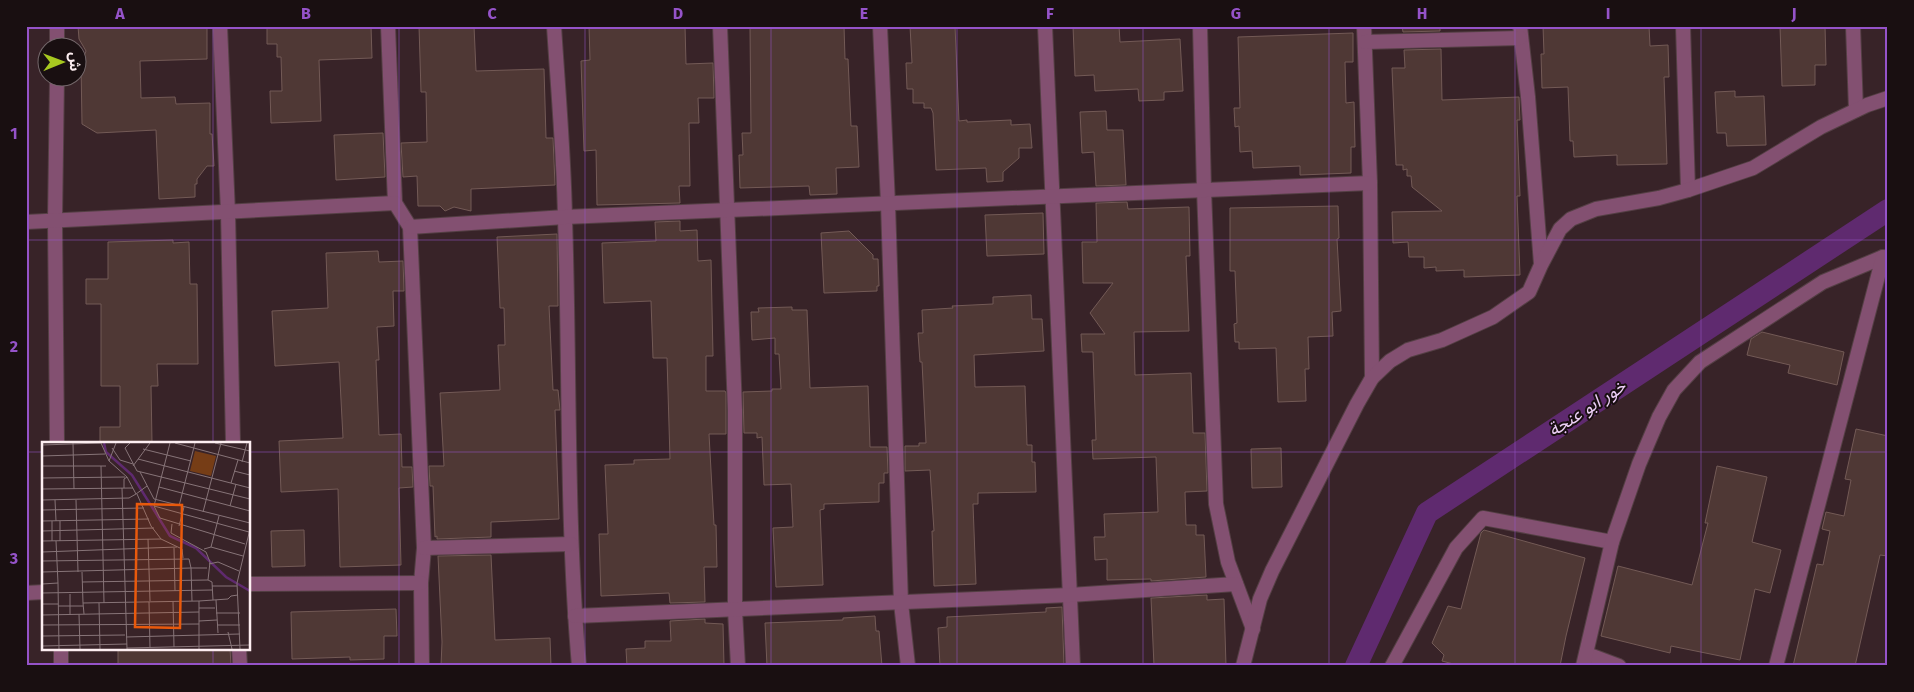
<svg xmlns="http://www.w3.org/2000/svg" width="1914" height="692" viewBox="0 0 1914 692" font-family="'Fira Sans','Noto Sans Arabic',sans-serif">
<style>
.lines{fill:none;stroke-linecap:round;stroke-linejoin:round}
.canal{stroke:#5f2a6f;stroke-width:22}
.building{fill:#4f3835;stroke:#735a56}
.minor-casing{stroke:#543f44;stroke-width:16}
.minor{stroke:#835071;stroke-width:14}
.grid{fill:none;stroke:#9553c9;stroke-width:1;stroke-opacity:0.55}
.labels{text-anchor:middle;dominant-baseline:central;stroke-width:4;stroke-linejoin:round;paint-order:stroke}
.water-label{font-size:18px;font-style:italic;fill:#eccff6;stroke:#190f11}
.inset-river{fill:none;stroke:#5f2a6f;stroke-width:2.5}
.inset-road{fill:none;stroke:#877478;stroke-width:1}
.view{fill:#e8590c;fill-opacity:0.15;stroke:#e8590c;stroke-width:2.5}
.inset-edge{fill:none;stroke:#fdeef1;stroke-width:2.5}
.neatline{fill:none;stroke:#9553c9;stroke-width:2}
.grid-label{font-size:16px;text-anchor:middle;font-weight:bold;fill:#9553c9}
</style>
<rect width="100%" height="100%" fill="#382328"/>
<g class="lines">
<path class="canal" d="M 1356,666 L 1427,513 L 1888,210"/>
</g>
<g class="building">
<path d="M 78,26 L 207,26 L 207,59 L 140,61 L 141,98 L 175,97 L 176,104 L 210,103 L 210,134 L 212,134 L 214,166 L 207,166 L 197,179 L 197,184 L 195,184 L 195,197 L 159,199 L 156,130 L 97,133 L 82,124 L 81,64 L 86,51 L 79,39 Z"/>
<path d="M 267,26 L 371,26 L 372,58 L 319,60 L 321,121 L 271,123 L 270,91 L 282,91 L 281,57 L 277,57 L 277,44 L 267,44 Z"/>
<path d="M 419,26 L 474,26 L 476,71 L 544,69 L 546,138 L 553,138 L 555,185 L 471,189 L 471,211 L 454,207 L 445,211 L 440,206 L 418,206 L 417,176 L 403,177 L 401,143 L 427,142 L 426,92 L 421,92 Z"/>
<path d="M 589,26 L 685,26 L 686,64 L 713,63 L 714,98 L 698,98 L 699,123 L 689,123 L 690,186 L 679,186 L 680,203 L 597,205 L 596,150 L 584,151 L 581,61 L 590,60 Z"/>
<path d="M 750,26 L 844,26 L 845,59 L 848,59 L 851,126 L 857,126 L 859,167 L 836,168 L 837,194 L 810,195 L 809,186 L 740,188 L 739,155 L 743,155 L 742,133 L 751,133 Z"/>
<path d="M 910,26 L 955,26 L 959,121 L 967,120 L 967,122 L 1011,120 L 1011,125 L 1030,124 L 1032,148 L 1019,148 L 1019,158 L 1003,172 L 1003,181 L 987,182 L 986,168 L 936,170 L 933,113 L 931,108 L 924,108 L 924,103 L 913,103 L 913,89 L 907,89 L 906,63 L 912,63 Z"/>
<path d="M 1073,26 L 1119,26 L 1120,42 L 1180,39 L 1183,91 L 1164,92 L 1164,100 L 1139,101 L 1138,89 L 1095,91 L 1094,75 L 1075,76 Z"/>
<path d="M 1402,26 L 1440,26 L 1440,31 L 1403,32 Z"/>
<path d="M 1543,26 L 1649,26 L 1650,46 L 1668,45 L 1669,77 L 1664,77 L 1667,164 L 1617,165 L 1617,155 L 1574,157 L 1573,141 L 1570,141 L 1568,87 L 1542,88 L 1541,54 L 1544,54 Z"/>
<path d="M 1780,26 L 1825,26 L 1826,65 L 1815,65 L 1815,85 L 1782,86 Z"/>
<path d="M 1353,33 L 1353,62 L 1345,62 L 1346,103 L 1354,102 L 1355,147 L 1351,147 L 1351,173 L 1300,175 L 1300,166 L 1253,168 L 1252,151 L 1240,152 L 1239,126 L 1235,127 L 1234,108 L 1240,108 L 1238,37 Z"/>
<path d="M 1441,49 L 1442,100 L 1519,97 L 1520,120 L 1517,120 L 1520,196 L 1517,196 L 1520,275 L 1464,277 L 1464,270 L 1436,271 L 1436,267 L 1424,268 L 1424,257 L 1409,257 L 1408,242 L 1393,243 L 1392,212 L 1442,211 L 1412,187 L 1411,176 L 1407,176 L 1407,169 L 1403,170 L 1403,165 L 1396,165 L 1392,68 L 1405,68 L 1404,50 Z"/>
<path d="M 1735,91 L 1735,97 L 1764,96 L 1766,145 L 1727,146 L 1726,133 L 1717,133 L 1715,92 Z"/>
<path d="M 1106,111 L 1107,130 L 1123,130 L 1126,185 L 1096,186 L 1094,152 L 1082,153 L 1080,112 Z"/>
<path d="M 383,133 L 385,177 L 336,180 L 334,135 Z"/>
<path d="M 1127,202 L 1128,209 L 1189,207 L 1190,256 L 1186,256 L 1189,331 L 1134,332 L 1135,375 L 1191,373 L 1193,433 L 1205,433 L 1207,491 L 1185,492 L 1186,525 L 1196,525 L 1196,535 L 1204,535 L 1206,577 L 1151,581 L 1151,579 L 1107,580 L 1107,559 L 1095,560 L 1094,537 L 1105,537 L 1104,514 L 1158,512 L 1156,457 L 1093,459 L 1092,440 L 1096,440 L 1093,352 L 1082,352 L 1081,334 L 1105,334 L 1090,313 L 1113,283 L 1083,283 L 1082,242 L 1097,242 L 1096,203 Z"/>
<path d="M 1338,206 L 1339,238 L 1337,239 L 1341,311 L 1332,312 L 1333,336 L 1308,337 L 1309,369 L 1305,369 L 1306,401 L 1278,402 L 1276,348 L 1239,349 L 1239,342 L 1235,342 L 1234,324 L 1237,323 L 1235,271 L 1230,271 L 1230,208 Z"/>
<path d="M 1043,213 L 1044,254 L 987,256 L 985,215 Z"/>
<path d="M 680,221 L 680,231 L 697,230 L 698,261 L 711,260 L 713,356 L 706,356 L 706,391 L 725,391 L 726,393 L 726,434 L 709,434 L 714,525 L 716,525 L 717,567 L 704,567 L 705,602 L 670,603 L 669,593 L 601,596 L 599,534 L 608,534 L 605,465 L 634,464 L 634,460 L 670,459 L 667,358 L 653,358 L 651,301 L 604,303 L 602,243 L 656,241 L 655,222 Z"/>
<path d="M 849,231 L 873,255 L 873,259 L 878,259 L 879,286 L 877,286 L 877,291 L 824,293 L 821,233 Z"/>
<path d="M 557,234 L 558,306 L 549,306 L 553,390 L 558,390 L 560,410 L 555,410 L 559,519 L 491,522 L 491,537 L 437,539 L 437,536 L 435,537 L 433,486 L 430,486 L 429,466 L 444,466 L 440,393 L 500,390 L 498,345 L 505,345 L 504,308 L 500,308 L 497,237 Z"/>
<path d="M 173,240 L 173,243 L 189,242 L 190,284 L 197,284 L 198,364 L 157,364 L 158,386 L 151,386 L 152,443 L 100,443 L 100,427 L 120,427 L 120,386 L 101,386 L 101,304 L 86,304 L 86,279 L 108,279 L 108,242 Z"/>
<path d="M 378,251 L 379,262 L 403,261 L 404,291 L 393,291 L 394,326 L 377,327 L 379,360 L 376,360 L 379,435 L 401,434 L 402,467 L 412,467 L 413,487 L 399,488 L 401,565 L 340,567 L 338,489 L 281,492 L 279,441 L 343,438 L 339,362 L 275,366 L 272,311 L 328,308 L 326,253 Z"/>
<path d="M 1031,295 L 1032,319 L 1042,319 L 1044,351 L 974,355 L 975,387 L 1025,386 L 1027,445 L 1032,445 L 1032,462 L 1035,462 L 1036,492 L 978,493 L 978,504 L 973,504 L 976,584 L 934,586 L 932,531 L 934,531 L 930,470 L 905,471 L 905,446 L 919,446 L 919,443 L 926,443 L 922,362 L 920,362 L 918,333 L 923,333 L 922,310 L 953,308 L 952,306 L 993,304 L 993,297 Z"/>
<path d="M 792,307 L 792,310 L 807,310 L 810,388 L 868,386 L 870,447 L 887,447 L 888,473 L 884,473 L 884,483 L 879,483 L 879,502 L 824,504 L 824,509 L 820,510 L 823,585 L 776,587 L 773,528 L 793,527 L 791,484 L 764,485 L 762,437 L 757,438 L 757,433 L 744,433 L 743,392 L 772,391 L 772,389 L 781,389 L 779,354 L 775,354 L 775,338 L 752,340 L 751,312 L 759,312 L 758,308 Z"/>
<path d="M 1762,332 L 1844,352 L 1837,385 L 1788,373 L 1790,365 L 1747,355 L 1751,339 Z"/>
<path d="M 1856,429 L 1888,436 L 1888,556 L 1880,555 L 1855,666 L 1793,666 L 1817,564 L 1823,565 L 1830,531 L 1822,529 L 1826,512 L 1844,516 L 1851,480 L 1845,479 Z"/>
<path d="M 1281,448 L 1282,487 L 1252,488 L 1251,449 Z"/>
<path d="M 1717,466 L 1767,477 L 1752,542 L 1781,550 L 1770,593 L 1755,589 L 1740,660 L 1671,646 L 1670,653 L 1601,636 L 1618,566 L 1692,585 L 1708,523 L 1705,523 Z"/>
<path d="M 304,530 L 305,566 L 272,567 L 271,531 Z"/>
<path d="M 1484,530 L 1585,558 L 1566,636 L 1560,666 L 1461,666 L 1442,661 L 1444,655 L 1432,643 L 1448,606 L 1461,609 L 1481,533 Z"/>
<path d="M 491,555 L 495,640 L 550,638 L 551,666 L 441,666 L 442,642 L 438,556 Z"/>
<path d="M 1207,595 L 1207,600 L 1224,599 L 1226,666 L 1154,666 L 1151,598 Z"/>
<path d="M 1062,607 L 1064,666 L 940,666 L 938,628 L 947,627 L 947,617 L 1046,612 L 1046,608 Z"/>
<path d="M 396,609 L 397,636 L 384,636 L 384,659 L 350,660 L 350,657 L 292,659 L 291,612 Z"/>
<path d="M 875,616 L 876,631 L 879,631 L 882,666 L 767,666 L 765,623 L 843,620 L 843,618 Z"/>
<path d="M 705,619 L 705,623 L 723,624 L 724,666 L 627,666 L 626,649 L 645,648 L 645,641 L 671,641 L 670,621 Z"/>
<path d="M 118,648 L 230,648 L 231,666 L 118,666 Z"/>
</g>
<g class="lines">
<defs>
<g id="minor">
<path d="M 220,26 L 228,213 L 233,443"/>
<path d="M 388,26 L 395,203 L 410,227 L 424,548 L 421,583 L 422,666"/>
<path d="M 554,26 C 558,90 564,155 565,219 C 570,368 566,517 579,666"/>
<path d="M 720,26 L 735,410 L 735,610 L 738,666"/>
<path d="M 880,26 L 888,204 L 901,603 L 908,666"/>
<path d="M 1045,26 L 1073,666"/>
<path d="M 1200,26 L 1204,190 L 1216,504 L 1228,562 L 1253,629"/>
<path d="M 1364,26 L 1370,183 L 1372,378"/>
<path d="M 1520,26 L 1528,97 L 1541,264"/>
<path d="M 1683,26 L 1688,190"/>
<path d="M 1853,26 L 1856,110"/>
<path d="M 1365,42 L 1520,38"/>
<path d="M 57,48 L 57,26"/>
<path d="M 57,78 L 55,220 L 57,443"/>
<path d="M 26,222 L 395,203"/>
<path d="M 410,227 L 565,217 L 1370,183"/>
<path d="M 424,548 L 571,544"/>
<path d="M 249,584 L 421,583"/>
<path d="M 26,593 L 44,592"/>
<path d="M 575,616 L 1070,595 L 1236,584"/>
<path d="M 61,648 L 61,666"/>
<path d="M 239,648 L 240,666"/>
<path d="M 1587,654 L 1619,666"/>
<path d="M 1243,666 L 1260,599 L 1272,571 L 1357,404 L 1372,378 L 1390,361 L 1408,350 L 1442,340 L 1493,317 L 1529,292 L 1541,265 L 1560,229 L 1571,219 L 1596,209 L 1659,198 L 1688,190 L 1753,168 L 1821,127 L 1867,105 L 1888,98"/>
<path d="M 1392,666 L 1456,548 L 1483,518 L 1612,542"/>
<path d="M 1583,666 L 1612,542 L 1639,464 L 1659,417 L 1674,390 L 1700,362 L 1823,282 L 1883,257 L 1888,258"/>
<path d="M 1776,666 L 1883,257"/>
</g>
</defs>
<use href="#minor" class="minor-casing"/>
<use href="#minor" class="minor"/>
</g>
<path class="grid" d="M 213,26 L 213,443M 399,26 L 399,666M 585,26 L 585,666M 771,26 L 771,666M 957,26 L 957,666M 1143,26 L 1143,666M 1329,26 L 1329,666M 1515,26 L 1515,666M 1701,26 L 1701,666M 26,240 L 1888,240M 26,452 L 44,452M 249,452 L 1888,452M 213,648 L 213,666"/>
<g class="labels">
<g class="water-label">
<text transform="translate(1587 408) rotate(-33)">خور ابو عنجة</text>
</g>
</g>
<g transform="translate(42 442)">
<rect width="208" height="208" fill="#382328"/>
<path d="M 153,9 L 174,14 L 169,34 L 148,29 Z" fill="#763d16"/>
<path class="inset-river" d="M 62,1 L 64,10 L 90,33 L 128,94 L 154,106 L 184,135 L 208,149"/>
<path class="inset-road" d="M 31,1 L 32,47M 88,1 L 83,6 L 95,29 L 208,57M 128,1 L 112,64 L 118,76 L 203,102M 133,1 L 208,21M 173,1 L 208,9M 0,3 L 59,1 L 67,19 L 85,35 L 82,37 L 82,46M 70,6 L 78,18 L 91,22M 101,7 L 149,19M 0,14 L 63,12M 96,17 L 208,46M 67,19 L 74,1M 200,20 L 205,1M 0,24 L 64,24M 59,24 L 62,161M 91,24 L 108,1M 192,29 L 208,33M 98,30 L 112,57 L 208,81M 85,35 L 94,52 L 105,44M 0,36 L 83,35M 189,41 L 196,18M 117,45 L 208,69M 80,46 L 85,207M 0,47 L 91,46M 95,52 L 109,84 L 119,97 L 140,107 L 141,116M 0,58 L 87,56 L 94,52M 13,58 L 14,79M 34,58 L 36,130M 112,64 L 207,90M 137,64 L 153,1M 188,64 L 194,42M 0,68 L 102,66M 161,70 L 179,1M 0,79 L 107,77M 10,79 L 10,99M 18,79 L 18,99M 130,82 L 129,91 L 164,110 L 168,120 L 166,138M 137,84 L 142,65M 0,89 L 112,86M 106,97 L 108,159M 0,99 L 119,97M 169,105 L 177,74M 132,106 L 133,149M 162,107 L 169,105 L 201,114M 0,110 L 135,105M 0,119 L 147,117 L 149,126 L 165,126M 167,122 L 176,120 L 197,129M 0,130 L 149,126 L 150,159M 40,130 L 41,161M 40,140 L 166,138 L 170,140 L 171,158M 16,141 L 17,207M 0,142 L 16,141 L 14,99M 170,144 L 195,144M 0,151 L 170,148M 28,152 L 28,173M 174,158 L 176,191M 131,159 L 132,205M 157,159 L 186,157 L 189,154 L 196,153M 107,160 L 108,206M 57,161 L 58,207M 0,162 L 16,162M 16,164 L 41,164M 157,166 L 173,166M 174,171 L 198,171M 37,172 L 38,207M 42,172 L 41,161 L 157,159 L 157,207M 0,173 L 157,170M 157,179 L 175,178M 0,183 L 157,182M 176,183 L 198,183M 186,190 L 190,207M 0,194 L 83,193M 84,195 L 198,192M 0,204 L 85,202M 85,206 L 208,203M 198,207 L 195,141 L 208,87"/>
<path class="view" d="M 95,62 L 140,63 L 138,186 L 93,185 Z"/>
<rect width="208" height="208" class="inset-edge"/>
</g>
<rect width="1914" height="692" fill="none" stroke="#190f11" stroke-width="55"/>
<g transform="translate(62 62) rotate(89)"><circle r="24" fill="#190f11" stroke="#74686b"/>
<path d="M0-4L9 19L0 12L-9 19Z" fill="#a7c820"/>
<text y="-8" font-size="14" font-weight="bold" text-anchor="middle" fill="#fdeef1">ش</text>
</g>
<rect x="28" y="28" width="1858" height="636" class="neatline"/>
<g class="grid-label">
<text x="120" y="19">A</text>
<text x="306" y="19">B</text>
<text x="492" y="19">C</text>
<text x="678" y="19">D</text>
<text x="864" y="19">E</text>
<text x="1050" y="19">F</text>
<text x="1236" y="19">G</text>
<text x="1422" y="19">H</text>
<text x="1608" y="19">I</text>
<text x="1794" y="19">J</text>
<text x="14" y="139">1</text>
<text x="14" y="352">2</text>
<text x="14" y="564">3</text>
</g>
</svg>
